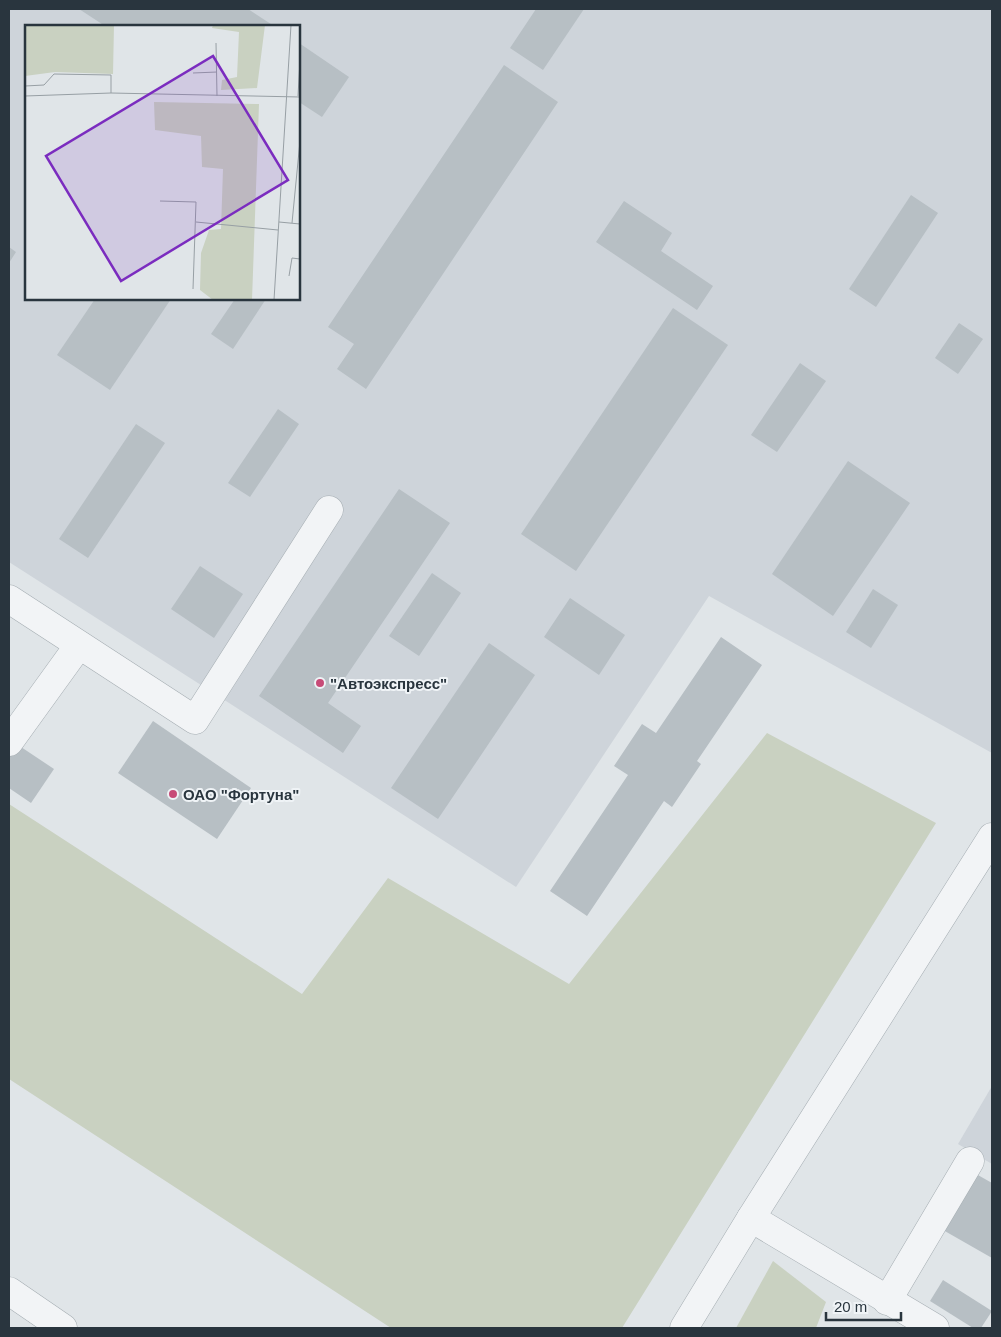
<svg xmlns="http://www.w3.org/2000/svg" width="1001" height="1337" viewBox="0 0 1001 1337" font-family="Helvetica,sans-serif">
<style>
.built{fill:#ced4da;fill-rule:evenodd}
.green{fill:#c9d1c1}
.building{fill:#b7bfc4}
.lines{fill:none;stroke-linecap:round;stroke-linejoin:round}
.minor-casing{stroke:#a5adb2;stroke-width:29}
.minor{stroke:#f2f4f6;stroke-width:28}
.poi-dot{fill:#c74b77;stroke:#eff3f6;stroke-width:2}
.labels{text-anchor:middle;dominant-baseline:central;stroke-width:4;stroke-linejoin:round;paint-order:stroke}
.poi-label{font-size:15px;font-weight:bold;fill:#29353e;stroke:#eff3f6;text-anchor:start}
.inset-road{fill:none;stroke:#979fa4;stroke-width:1}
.view{fill:#7b2cbf;fill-opacity:0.15;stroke:#7b2cbf;stroke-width:2.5}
.inset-edge{fill:none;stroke:#29353e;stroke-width:2.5}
</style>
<rect width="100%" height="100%" fill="#e0e5e8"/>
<g class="built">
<path d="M 9,9 L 992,9 L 992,753 L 709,596 L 516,887 L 9,562 ZM 26,26 L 299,26 L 299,299 L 26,299 Z"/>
<path d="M 992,1086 L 992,1164 L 958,1144 Z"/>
</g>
<g class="green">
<path d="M 767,733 L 936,823 L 622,1328 L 391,1328 L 9,1079 L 9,804 L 302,994 L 388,878 L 569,984 Z"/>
<path d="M 773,1261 L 826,1302 L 816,1328 L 736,1328 Z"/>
</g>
<g class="building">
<path d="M 79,9 L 248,9 L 274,26 L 105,26 Z"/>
<path d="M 536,9 L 584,9 L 543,70 L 510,48 Z"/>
<path d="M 299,43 L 349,77 L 322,117 L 299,102 Z"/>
<path d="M 504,65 L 558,102 L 366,389 L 337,369 L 354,344 L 328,327 Z"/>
<path d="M 911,195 L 938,213 L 876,307 L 849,289 Z"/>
<path d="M 624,201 L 672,233 L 661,251 L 713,286 L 697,310 L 596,242 Z"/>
<path d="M 9,247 L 16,252 L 9,263 Z"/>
<path d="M 95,299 L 171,299 L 110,390 L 57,355 Z"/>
<path d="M 235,299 L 266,299 L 233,349 L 211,334 Z"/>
<path d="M 673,308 L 728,345 L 576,571 L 521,534 Z"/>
<path d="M 959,323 L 983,339 L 958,374 L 935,358 Z"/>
<path d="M 800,363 L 826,381 L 777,452 L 751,435 Z"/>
<path d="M 278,409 L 299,424 L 250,497 L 228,483 Z"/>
<path d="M 136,424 L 165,443 L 88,558 L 59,539 Z"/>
<path d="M 848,461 L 910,503 L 833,616 L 772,574 Z"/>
<path d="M 399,489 L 450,523 L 328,703 L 361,726 L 343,753 L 259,696 Z"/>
<path d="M 200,566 L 243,594 L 214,638 L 171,609 Z"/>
<path d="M 432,573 L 461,593 L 419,656 L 389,636 Z"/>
<path d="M 873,589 L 898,605 L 871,648 L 846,632 Z"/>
<path d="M 570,598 L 625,635 L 599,675 L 544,637 Z"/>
<path d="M 721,637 L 762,665 L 697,761 L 701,764 L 672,807 L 664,801 L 587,916 L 550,891 L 628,775 L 614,766 L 642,724 L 656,733 Z"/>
<path d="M 489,643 L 535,675 L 438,819 L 391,788 Z"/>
<path d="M 153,721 L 251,788 L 217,839 L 118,773 Z"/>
<path d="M 12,741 L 54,769 L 31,803 L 9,788 L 9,746 Z"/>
<path d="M 969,1170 L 992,1183 L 992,1258 L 936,1226 Z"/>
<path d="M 943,1280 L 992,1311 L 981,1328 L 973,1328 L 930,1301 Z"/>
</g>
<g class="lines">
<defs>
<g id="minor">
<path d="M 9,599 L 195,720 L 329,510"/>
<path d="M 9,742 L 79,645"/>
<path d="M 751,1218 L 935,1328"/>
<path d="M 9,1291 L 63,1328"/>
<path d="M 887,1301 L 970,1161"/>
<path d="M 684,1328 L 751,1218 L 992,837"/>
</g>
</defs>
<use href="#minor" class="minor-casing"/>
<use href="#minor" class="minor"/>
</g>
<g class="poi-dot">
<circle cx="320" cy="683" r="5"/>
<circle cx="173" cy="794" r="5"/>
</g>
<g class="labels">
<g class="poi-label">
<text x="330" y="683">"Автоэкспресс"</text>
<text x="183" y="794">ОАО "Фортуна"</text>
</g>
</g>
<g transform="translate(25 25)">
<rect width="275" height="275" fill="#e0e5e8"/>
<path d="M 0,0 L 89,0 L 88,49 L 30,47 L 0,51 ZM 188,0 L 240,0 L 232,63 L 196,65 L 197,55 L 212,52 L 214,7 L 187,3 ZM 129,77 L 234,79 L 227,275 L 188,275 L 175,265 L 176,228 L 184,205 L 196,204 L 198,144 L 177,142 L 176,111 L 130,105 Z" fill="#c9d1c1"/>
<path class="inset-road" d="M 191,18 L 192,71M 168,48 L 192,47M 0,61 L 19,60 L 29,49 L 86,50 L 86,68 L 0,71M 86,68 L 275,72M 273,71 L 275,35M 135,176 L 171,177 L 168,264M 171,197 L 253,205M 254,197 L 275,199M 267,198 L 275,116M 264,251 L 267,233 L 275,234M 249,275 L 266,0"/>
<path class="view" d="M 188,31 L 263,155 L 96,256 L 21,131 Z"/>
<rect width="275" height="275" class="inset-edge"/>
</g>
<rect width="1001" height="1337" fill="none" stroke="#29353e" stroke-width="20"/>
<path d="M826 1312v8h75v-8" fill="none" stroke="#29353e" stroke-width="2.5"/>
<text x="834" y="1312" font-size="15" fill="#29353e" stroke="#eff3f6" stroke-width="4" paint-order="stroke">20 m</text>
</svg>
